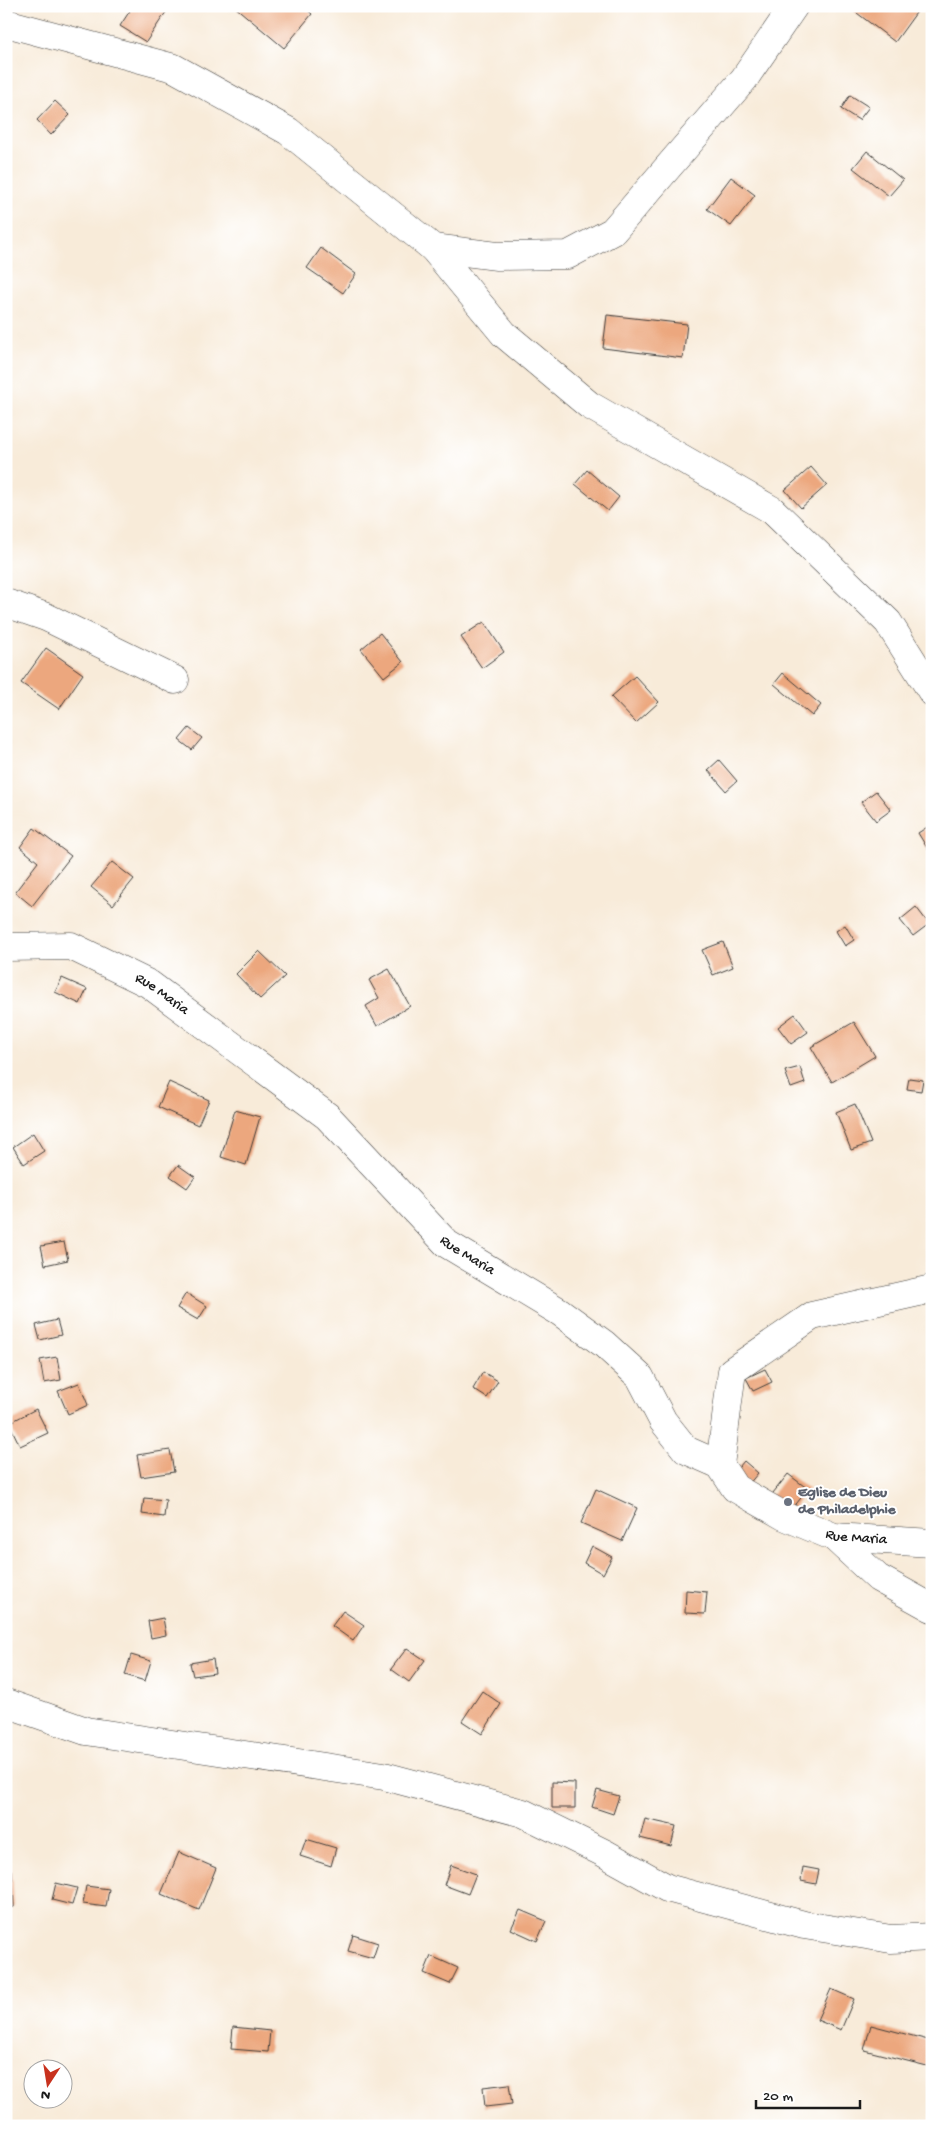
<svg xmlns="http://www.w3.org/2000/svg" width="938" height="2132" viewBox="0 0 938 2132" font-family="'Gochi Hand',sans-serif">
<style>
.building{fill:#eca77e}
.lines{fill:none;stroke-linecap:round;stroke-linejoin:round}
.minor-casing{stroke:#3d3b38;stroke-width:29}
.minor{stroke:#fff;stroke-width:28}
.worship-dot{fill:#6b7280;stroke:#fff;stroke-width:2}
.labels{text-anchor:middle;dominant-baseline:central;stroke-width:4;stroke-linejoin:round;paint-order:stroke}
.street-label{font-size:15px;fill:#1c1c1c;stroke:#fff}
.worship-label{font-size:15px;font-weight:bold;fill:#5b616d;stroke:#fff;text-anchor:start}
</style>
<rect width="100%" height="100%" fill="#fff"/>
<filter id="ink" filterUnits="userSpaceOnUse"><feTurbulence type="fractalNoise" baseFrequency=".02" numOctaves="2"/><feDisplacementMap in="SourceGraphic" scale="10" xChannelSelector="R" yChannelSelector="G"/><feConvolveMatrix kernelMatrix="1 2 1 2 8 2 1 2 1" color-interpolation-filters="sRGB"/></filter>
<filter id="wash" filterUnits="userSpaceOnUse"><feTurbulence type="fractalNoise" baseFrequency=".0096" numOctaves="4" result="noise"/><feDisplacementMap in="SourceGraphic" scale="20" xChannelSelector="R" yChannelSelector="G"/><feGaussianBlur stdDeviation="1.12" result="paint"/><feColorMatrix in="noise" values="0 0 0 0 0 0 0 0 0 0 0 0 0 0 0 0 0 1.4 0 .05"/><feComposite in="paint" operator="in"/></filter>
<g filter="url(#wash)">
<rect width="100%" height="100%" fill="#f8ebd9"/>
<g id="blocks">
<g class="building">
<path d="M 133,6 L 163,6 L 168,9 L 146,42 L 120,26 Z"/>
<path d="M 234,6 L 303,6 L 312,14 L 284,48 Z"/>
<path d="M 856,6 L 921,6 L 895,42 L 853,10 Z"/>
<path d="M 850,95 L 869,107 L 859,120 L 841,109 Z"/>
<path d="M 55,101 L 70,115 L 51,135 L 37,120 Z"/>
<path d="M 867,151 L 903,180 L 889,196 L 853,168 Z"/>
<path d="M 731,177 L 755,195 L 731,226 L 707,209 Z"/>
<path d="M 321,248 L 356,274 L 343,293 L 307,268 Z"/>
<path d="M 607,315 L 687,324 L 683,358 L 603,348 Z"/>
<path d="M 811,467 L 827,485 L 801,508 L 785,490 Z"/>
<path d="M 587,470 L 619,497 L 608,511 L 575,484 Z"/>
<path d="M 484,622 L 504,652 L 482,668 L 461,637 Z"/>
<path d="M 380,633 L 403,662 L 384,677 L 361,649 Z"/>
<path d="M 46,648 L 83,674 L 59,709 L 21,683 Z"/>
<path d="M 783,673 L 821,705 L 812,716 L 774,684 Z"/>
<path d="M 635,676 L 659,702 L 636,723 L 611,697 Z"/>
<path d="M 189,728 L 202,738 L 192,750 L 179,740 Z"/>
<path d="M 719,760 L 737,781 L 726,791 L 708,770 Z"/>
<path d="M 876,791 L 891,810 L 876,821 L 861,802 Z"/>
<path d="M 932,824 L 932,856 L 918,833 Z"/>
<path d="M 34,828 L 71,856 L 32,906 L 15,892 L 38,862 L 20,847 Z"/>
<path d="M 112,862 L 134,879 L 113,905 L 91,887 Z"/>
<path d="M 916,907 L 929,924 L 913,936 L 900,920 Z"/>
<path d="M 845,925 L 854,940 L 845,946 L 836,931 Z"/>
<path d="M 723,942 L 733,967 L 713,975 L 702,950 Z"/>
<path d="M 259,951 L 285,976 L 260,999 L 236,974 Z"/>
<path d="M 389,969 L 410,1006 L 377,1026 L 366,1006 L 379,998 L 369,980 Z"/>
<path d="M 62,978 L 87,989 L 80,1004 L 55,992 Z"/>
<path d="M 795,1014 L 808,1032 L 791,1044 L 778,1027 Z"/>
<path d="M 854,1022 L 875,1056 L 832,1082 L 811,1047 Z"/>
<path d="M 800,1067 L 805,1083 L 791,1088 L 785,1071 Z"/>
<path d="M 909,1078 L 923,1080 L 921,1091 L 907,1089 Z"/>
<path d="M 169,1082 L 209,1100 L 198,1125 L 158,1107 Z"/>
<path d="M 855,1104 L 871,1143 L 851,1150 L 836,1112 Z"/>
<path d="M 235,1110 L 260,1117 L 246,1165 L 221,1157 Z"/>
<path d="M 33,1133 L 44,1151 L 24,1164 L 13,1147 Z"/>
<path d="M 178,1165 L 195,1177 L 187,1188 L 170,1176 Z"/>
<path d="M 64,1242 L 68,1260 L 45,1265 L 41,1246 Z"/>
<path d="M 186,1293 L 207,1306 L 198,1320 L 177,1308 Z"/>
<path d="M 57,1320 L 61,1335 L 40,1340 L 36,1325 Z"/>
<path d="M 57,1357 L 61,1380 L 44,1383 L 40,1360 Z"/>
<path d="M 765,1369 L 772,1382 L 753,1391 L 746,1378 Z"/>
<path d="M 483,1372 L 498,1381 L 487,1398 L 473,1389 Z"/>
<path d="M 79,1383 L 88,1405 L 68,1414 L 58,1391 Z"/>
<path d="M 36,1409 L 48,1433 L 20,1446 L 9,1423 Z"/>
<path d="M 170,1450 L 174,1472 L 141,1477 L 137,1455 Z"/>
<path d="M 744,1461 L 758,1473 L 743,1491 L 729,1479 Z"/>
<path d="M 788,1474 L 808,1489 L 789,1513 L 769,1498 Z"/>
<path d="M 596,1489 L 637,1508 L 622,1541 L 581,1523 Z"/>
<path d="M 144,1498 L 166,1500 L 164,1517 L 142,1514 Z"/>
<path d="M 592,1546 L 612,1557 L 603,1574 L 584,1563 Z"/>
<path d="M 686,1590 L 707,1592 L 705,1614 L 685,1613 Z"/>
<path d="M 343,1611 L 364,1625 L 353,1641 L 332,1626 Z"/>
<path d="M 163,1618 L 166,1635 L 151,1638 L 148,1621 Z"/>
<path d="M 407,1648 L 425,1660 L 409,1682 L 391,1669 Z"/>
<path d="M 131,1655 L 151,1661 L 145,1681 L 125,1675 Z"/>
<path d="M 213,1659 L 215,1673 L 193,1676 L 190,1663 Z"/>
<path d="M 482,1691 L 501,1704 L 482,1734 L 462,1721 Z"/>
<path d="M 552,1782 L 575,1783 L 575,1808 L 552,1808 Z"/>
<path d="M 597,1790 L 619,1796 L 613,1814 L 592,1807 Z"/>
<path d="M 645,1819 L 676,1826 L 671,1846 L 640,1838 Z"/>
<path d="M 306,1839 L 336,1848 L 331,1866 L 300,1856 Z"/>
<path d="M 179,1852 L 216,1868 L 199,1910 L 161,1894 Z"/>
<path d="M 451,1865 L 476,1874 L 468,1894 L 444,1885 Z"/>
<path d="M 803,1867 L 819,1870 L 816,1884 L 801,1881 Z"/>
<path d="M 6,1871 L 12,1871 L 14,1907 L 6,1908 Z"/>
<path d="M 56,1883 L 77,1888 L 72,1905 L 52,1900 Z"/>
<path d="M 86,1886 L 109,1889 L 106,1907 L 83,1904 Z"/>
<path d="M 520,1910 L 546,1921 L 537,1941 L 511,1929 Z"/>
<path d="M 353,1935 L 378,1943 L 373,1958 L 348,1951 Z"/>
<path d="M 431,1956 L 458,1968 L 450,1984 L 424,1973 Z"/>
<path d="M 831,1989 L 854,1999 L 841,2030 L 817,2020 Z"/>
<path d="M 871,2025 L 932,2041 L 931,2067 L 864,2050 Z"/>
<path d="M 233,2027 L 270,2031 L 268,2052 L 231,2049 Z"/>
<path d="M 509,2084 L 512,2104 L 485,2107 L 483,2087 Z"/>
</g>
</g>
</g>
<g filter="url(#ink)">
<use href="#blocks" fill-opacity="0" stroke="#3d3b38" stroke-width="1"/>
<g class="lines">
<defs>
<g id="minor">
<path d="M 6,23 L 174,68 L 288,131 L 433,248 L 497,256 L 568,255 L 613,231 L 744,79 L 794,6"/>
<path d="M 433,248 L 504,334 L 589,405 L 772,510 L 888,622 L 932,692"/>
<path d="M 6,603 L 46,617 L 175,680"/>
<path id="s1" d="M 6,947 L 71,946 L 149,984 L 327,1116 L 447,1244 L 560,1312 L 604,1344 L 640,1377 L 663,1421 L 686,1450 L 720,1465 L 735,1488 L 784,1516 L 834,1537 L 932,1543"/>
<path d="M 720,1465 L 732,1371 L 812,1316 L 932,1289"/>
<path d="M 834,1537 L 878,1578 L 932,1608"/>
<path d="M 6,1703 L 86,1731 L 384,1776 L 523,1813 L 604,1853 L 667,1888 L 804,1925 L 891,1939 L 932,1937"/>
</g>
</defs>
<use href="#minor" class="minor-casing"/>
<use href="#minor" class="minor"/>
</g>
</g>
<circle class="worship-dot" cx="788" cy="1502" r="5"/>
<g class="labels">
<g class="street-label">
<text stroke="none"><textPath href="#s1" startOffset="168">Rue Maria</textPath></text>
<text stroke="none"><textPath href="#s1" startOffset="572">Rue Maria</textPath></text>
<text stroke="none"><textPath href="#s1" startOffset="1068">Rue Maria</textPath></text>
</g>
<g class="worship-label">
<text x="798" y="1493">Eglise de Dieu<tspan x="798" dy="17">de Philadelphie</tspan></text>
</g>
</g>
<rect width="938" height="2132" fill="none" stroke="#fff" stroke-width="25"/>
<g transform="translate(48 2084) rotate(192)"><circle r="24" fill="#ffffff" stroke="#a4a4a4"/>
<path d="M0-4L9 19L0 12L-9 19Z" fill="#c8321e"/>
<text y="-8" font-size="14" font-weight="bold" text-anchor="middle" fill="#1c1c1c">N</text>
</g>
<path d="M756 2100v8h104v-8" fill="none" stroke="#1c1c1c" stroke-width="2.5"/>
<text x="763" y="2100" font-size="15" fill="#1c1c1c" stroke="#ffffff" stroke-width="4" paint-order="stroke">20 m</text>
</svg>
